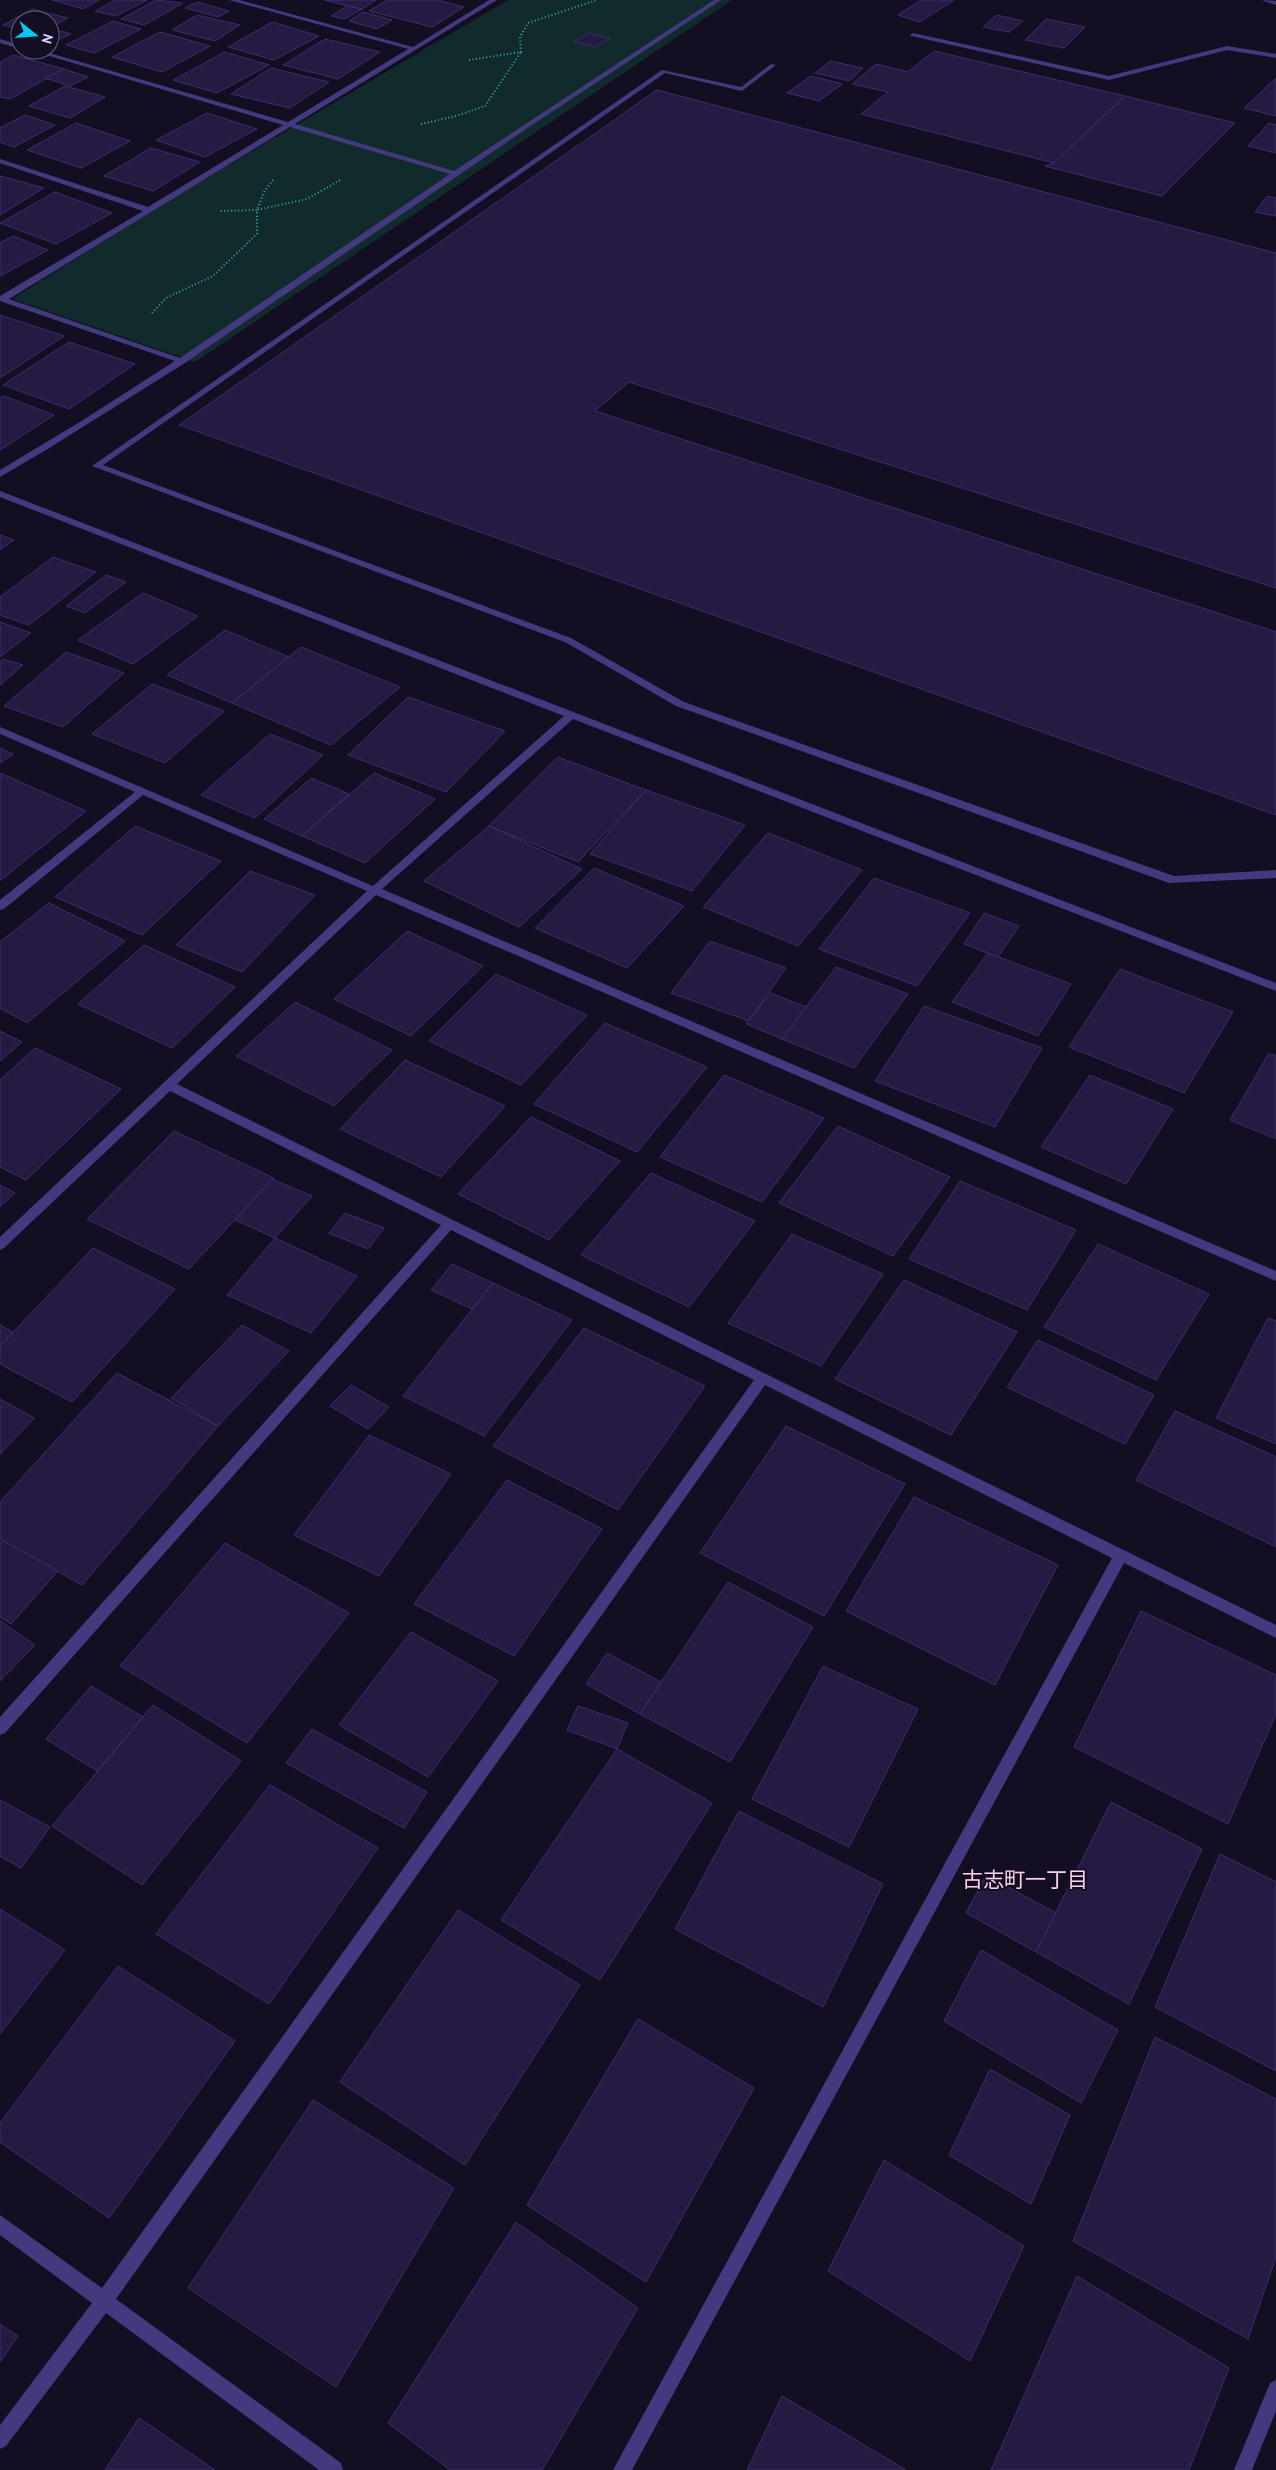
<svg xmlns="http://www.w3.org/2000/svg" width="1276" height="2470" viewBox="0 0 1276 2470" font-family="'PT Sans','Noto Sans JP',sans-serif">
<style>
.green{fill:#112a2b}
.building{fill:#251a42;stroke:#3f2c6d}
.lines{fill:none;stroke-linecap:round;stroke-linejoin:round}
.path{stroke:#30aeb0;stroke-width:2;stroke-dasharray:1 2.5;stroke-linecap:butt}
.minor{fill:#42397f;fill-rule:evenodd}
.labels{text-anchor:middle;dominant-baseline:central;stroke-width:4;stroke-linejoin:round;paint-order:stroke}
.near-neighbourhood-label{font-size:21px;fill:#fed1ea;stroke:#130e21}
</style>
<rect width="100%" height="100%" fill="#130e21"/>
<path class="green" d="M 508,0 L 732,0 L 195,362 L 12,299 L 174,197 Z"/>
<g class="building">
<path d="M 52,0 L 99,0 L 83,9 Z"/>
<path d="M 115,0 L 147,0 L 116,16 L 95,11 Z"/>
<path d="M 156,0 L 183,3 L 144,25 L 121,19 Z"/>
<path d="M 324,0 L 376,0 L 362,9 Z"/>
<path d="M 387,0 L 437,0 L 464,7 L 432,27 L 369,11 Z"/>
<path d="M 921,0 L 954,0 L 920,22 L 898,15 Z"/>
<path d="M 197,2 L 229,11 L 218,17 L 185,8 Z"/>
<path d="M 347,6 L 362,9 L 345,19 L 331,16 Z"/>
<path d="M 32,9 L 68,18 L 50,28 L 50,20 L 20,20 L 20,29 L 3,25 Z"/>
<path d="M 363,12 L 392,20 L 377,29 L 349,21 Z"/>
<path d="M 197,15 L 240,25 L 215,41 L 172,30 Z"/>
<path d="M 997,15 L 1023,21 L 1009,32 L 983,27 Z"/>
<path d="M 1046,19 L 1085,27 L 1064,48 L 1025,40 Z"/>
<path d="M 113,21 L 141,29 L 94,53 L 66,45 Z"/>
<path d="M 272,22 L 319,36 L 274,60 L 228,47 Z"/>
<path d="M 61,31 L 71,34 L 53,42 L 50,41 L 50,36 Z"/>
<path d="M 160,32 L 210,46 L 162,72 L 112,57 Z"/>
<path d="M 588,33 L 610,38 L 596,47 L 574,42 Z"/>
<path d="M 325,39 L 380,52 L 338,79 L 283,65 Z"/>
<path d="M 934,51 L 1125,96 L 1054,163 L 861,114 L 888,92 L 852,84 L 876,64 L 908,72 Z"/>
<path d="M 225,52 L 269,65 L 217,93 L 173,80 Z"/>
<path d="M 13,55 L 64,69 L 10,99 L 0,97 L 0,62 Z"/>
<path d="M 830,61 L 863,68 L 849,81 L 815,73 Z"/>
<path d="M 271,68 L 329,82 L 290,108 L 231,94 Z"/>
<path d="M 64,69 L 88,77 L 70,86 L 45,78 Z"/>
<path d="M 811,76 L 842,84 L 819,101 L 787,93 Z"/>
<path d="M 1276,78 L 1276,116 L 1244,108 Z"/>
<path d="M 65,86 L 105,97 L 70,118 L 29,106 Z"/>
<path d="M 657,90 L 1276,253 L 1276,588 L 629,382 L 595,411 L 1276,632 L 1276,815 L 179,425 Z"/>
<path d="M 1125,96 L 1235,123 L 1162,196 L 1045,166 L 1054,163 Z"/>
<path d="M 207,113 L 257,129 L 205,157 L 156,140 Z"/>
<path d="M 25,115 L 55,125 L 14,147 L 0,142 L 0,128 Z"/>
<path d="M 76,123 L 130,141 L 81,168 L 27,150 Z"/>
<path d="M 1269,123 L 1276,125 L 1276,153 L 1248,146 Z"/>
<path d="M 151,148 L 200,162 L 153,191 L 104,176 Z"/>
<path d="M 0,176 L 44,188 L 0,215 Z"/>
<path d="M 55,192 L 112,213 L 56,244 L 0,223 Z"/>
<path d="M 1267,196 L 1276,198 L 1276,216 L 1255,212 Z"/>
<path d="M 13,236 L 48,250 L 0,276 L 0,243 Z"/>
<path d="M 0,315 L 64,336 L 0,378 Z"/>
<path d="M 69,342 L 135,364 L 69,409 L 3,385 Z"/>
<path d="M 4,396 L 54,415 L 0,450 L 0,398 Z"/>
<path d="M 0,535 L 14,540 L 0,550 Z"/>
<path d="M 53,557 L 96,572 L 29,625 L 0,615 L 0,597 Z"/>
<path d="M 106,575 L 126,582 L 85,613 L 66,606 Z"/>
<path d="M 143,593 L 198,616 L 133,664 L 78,640 Z"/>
<path d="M 0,622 L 31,633 L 0,657 Z"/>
<path d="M 225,630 L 289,657 L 232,703 L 167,675 Z"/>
<path d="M 301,647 L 400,687 L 331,745 L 232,703 Z"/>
<path d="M 66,652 L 124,673 L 63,727 L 4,706 Z"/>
<path d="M 3,659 L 23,665 L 0,685 L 0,662 Z"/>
<path d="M 152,684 L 224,711 L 165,763 L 92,734 Z"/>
<path d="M 408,697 L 505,731 L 446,792 L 348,755 Z"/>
<path d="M 270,734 L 323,755 L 255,818 L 201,795 Z"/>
<path d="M 0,748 L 13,754 L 0,763 Z"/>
<path d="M 558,757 L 646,790 L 578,862 L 489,826 Z"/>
<path d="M 0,773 L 86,811 L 1,880 L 0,880 Z"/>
<path d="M 374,773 L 435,799 L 365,863 L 302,836 Z"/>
<path d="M 311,778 L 349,794 L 302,836 L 264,819 Z"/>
<path d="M 646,790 L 745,825 L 692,891 L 590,854 Z"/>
<path d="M 135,826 L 221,861 L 142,935 L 55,897 Z"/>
<path d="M 489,826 L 582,869 L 519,927 L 424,881 Z"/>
<path d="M 768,833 L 862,870 L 798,946 L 703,907 Z"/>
<path d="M 594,868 L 684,906 L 627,968 L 535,928 Z"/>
<path d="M 250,871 L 315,895 L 242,972 L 176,945 Z"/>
<path d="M 874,878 L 970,913 L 917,986 L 819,949 Z"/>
<path d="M 49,903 L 125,941 L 27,1023 L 0,1008 L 0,942 Z"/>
<path d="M 984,913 L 1019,926 L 998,957 L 964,944 Z"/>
<path d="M 407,931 L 483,966 L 411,1036 L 334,999 Z"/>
<path d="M 710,941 L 786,968 L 749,1021 L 671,993 Z"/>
<path d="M 144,945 L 235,987 L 172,1048 L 78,1004 Z"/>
<path d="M 988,953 L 1071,984 L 1038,1036 L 952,1002 Z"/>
<path d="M 836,967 L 908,994 L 854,1068 L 782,1039 Z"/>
<path d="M 1120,969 L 1233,1012 L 1184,1093 L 1069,1047 Z"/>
<path d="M 496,974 L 587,1015 L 521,1085 L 429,1041 Z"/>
<path d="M 771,993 L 806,1007 L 782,1039 L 746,1024 Z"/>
<path d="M 295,1002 L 392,1050 L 334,1106 L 236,1056 Z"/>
<path d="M 924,1006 L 1042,1048 L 995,1127 L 875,1081 Z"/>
<path d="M 605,1023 L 707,1067 L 637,1152 L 534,1104 Z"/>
<path d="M 0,1031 L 22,1042 L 0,1061 Z"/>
<path d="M 35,1048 L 121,1089 L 26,1180 L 0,1167 L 0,1080 Z"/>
<path d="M 1269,1053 L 1276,1056 L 1276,1139 L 1230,1120 Z"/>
<path d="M 405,1060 L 505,1106 L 441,1177 L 340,1129 Z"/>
<path d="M 724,1075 L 824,1118 L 762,1202 L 660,1157 Z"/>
<path d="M 1090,1075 L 1173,1109 L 1126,1184 L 1041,1147 Z"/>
<path d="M 531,1117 L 620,1161 L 549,1240 L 458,1194 Z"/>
<path d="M 838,1126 L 950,1177 L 893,1256 L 779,1203 Z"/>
<path d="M 174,1131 L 274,1178 L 189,1269 L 87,1219 Z"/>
<path d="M 651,1173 L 755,1221 L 689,1307 L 581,1255 Z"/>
<path d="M 272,1179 L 312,1196 L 275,1238 L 235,1220 Z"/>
<path d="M 960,1181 L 1076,1230 L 1027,1310 L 909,1259 Z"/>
<path d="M 0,1185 L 15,1193 L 0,1207 Z"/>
<path d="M 345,1213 L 384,1228 L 368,1249 L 329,1233 Z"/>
<path d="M 792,1234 L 883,1274 L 821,1366 L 728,1323 Z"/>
<path d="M 275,1238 L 357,1276 L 311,1333 L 227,1295 Z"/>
<path d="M 1098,1244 L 1209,1294 L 1156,1380 L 1044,1327 Z"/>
<path d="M 93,1248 L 175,1289 L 72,1402 L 0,1364 L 0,1346 Z"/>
<path d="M 452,1264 L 493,1283 L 472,1309 L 431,1290 Z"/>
<path d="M 904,1280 L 1017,1332 L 951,1435 L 835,1379 Z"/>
<path d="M 493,1283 L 572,1320 L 484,1436 L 403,1396 Z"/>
<path d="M 1268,1318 L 1276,1321 L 1276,1444 L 1216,1418 Z"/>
<path d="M 0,1325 L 13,1332 L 0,1346 Z"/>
<path d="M 242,1325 L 289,1351 L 218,1426 L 171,1398 Z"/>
<path d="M 584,1328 L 705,1386 L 618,1510 L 493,1446 Z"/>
<path d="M 1038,1340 L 1154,1395 L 1125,1444 L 1007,1387 Z"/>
<path d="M 117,1373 L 218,1426 L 82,1585 L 0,1539 L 0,1502 Z"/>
<path d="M 351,1385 L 389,1407 L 368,1429 L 330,1406 Z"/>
<path d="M 0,1399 L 34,1418 L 0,1454 Z"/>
<path d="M 1175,1411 L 1276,1457 L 1276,1547 L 1136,1480 Z"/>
<path d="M 786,1426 L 905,1484 L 824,1616 L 700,1553 Z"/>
<path d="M 369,1435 L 451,1474 L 379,1576 L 294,1535 Z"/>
<path d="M 507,1480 L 602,1529 L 514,1656 L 414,1604 Z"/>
<path d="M 914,1497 L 1058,1565 L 995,1685 L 846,1611 Z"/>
<path d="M 2,1540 L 58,1571 L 11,1624 L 0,1617 L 0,1543 Z"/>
<path d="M 225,1543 L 349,1613 L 247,1743 L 120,1666 Z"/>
<path d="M 728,1582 L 813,1627 L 730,1762 L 640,1714 Z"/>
<path d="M 1141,1611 L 1276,1675 L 1276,1714 L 1228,1824 L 1074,1747 Z"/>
<path d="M 0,1621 L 35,1645 L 0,1681 Z"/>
<path d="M 411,1632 L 498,1681 L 428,1777 L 339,1725 Z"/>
<path d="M 607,1653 L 661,1682 L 640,1714 L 586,1684 Z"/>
<path d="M 823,1666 L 918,1709 L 849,1847 L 752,1799 Z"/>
<path d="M 91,1686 L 143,1717 L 97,1771 L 46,1739 Z"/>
<path d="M 153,1705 L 241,1761 L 142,1885 L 52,1826 Z"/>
<path d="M 578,1706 L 628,1723 L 617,1749 L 567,1730 Z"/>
<path d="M 312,1729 L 427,1792 L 404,1828 L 286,1763 Z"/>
<path d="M 617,1749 L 712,1803 L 600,1980 L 501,1920 Z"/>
<path d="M 270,1785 L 378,1848 L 269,2004 L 156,1934 Z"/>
<path d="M 0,1800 L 50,1827 L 21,1868 L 0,1856 Z"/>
<path d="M 1111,1802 L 1202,1849 L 1129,2004 L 1036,1952 Z"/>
<path d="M 739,1811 L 883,1884 L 823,2007 L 675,1929 Z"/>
<path d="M 1220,1854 L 1276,1882 L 1276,2071 L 1155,2007 Z"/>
<path d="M 986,1875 L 1056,1913 L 1036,1952 L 966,1913 Z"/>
<path d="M 0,1909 L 65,1950 L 0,2034 Z"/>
<path d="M 458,1910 L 580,1985 L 465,2165 L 340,2082 Z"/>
<path d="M 981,1950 L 1118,2030 L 1081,2103 L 944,2021 Z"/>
<path d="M 118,1966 L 235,2041 L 109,2218 L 0,2142 L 0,2123 Z"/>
<path d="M 638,2019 L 754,2088 L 646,2282 L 527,2205 Z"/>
<path d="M 1155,2037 L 1276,2099 L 1276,2257 L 1248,2339 L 1073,2241 Z"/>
<path d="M 990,2069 L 1070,2115 L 1031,2204 L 949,2155 Z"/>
<path d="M 313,2100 L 454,2188 L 336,2387 L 188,2288 Z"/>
<path d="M 884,2160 L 1024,2246 L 970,2361 L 828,2271 Z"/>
<path d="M 516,2222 L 638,2308 L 542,2470 L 450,2470 L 388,2423 Z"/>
<path d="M 1077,2276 L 1229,2368 L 1189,2470 L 991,2470 Z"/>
<path d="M 0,2324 L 18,2336 L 0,2362 Z"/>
<path d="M 782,2396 L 906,2470 L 747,2470 Z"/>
<path d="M 139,2418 L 215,2470 L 105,2470 Z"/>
</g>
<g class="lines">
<g class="path">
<path d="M 469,60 L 521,52 L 520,37 L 528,23 L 597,0"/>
<path d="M 421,124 L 456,116 L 485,106 L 521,52"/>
<path d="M 273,180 L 264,192 L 257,210 L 307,199 L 342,179"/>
<path d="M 152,313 L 166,298 L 213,276 L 257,234 L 257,210 L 220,211"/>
</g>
<g class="minor">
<path d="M 229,0 L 239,0 L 413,47 L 489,0 L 497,0 L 295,124 L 454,171 L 714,0 L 721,0 L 529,127 L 185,363 L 46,450 L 0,477 L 0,470 L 83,420 L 175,361 L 0,301 L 0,296 L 143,211 L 0,163 L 0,159 L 148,207 L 283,125 L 29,50 L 39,50 L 288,122 L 408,49 ZM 290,127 L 450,174 L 180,358 L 9,299 Z"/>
<path d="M 1263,0 L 1276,1 L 1276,5 L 1264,1 Z"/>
<path d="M 913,33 L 1109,76 L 1227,46 L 1276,54 L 1276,58 L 1227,50 L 1109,80 L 911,36 L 910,35 Z"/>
<path d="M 0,39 L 20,45 L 20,49 L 0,43 Z"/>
<path d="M 771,64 L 776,65 L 742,91 L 665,73 L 103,465 L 571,638 L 684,702 L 1174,876 L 1276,870 L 1276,878 L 1169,883 L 676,706 L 565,642 L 92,466 L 662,70 L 741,87 Z"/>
<path d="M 0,491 L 1276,983 L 1276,991 L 573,719 L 382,889 L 1276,1271 L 1276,1281 L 376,895 L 177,1084 L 1276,1625 L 1276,1638 L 1124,1563 L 632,2470 L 613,2470 L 1112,1558 L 765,1385 L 116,2299 L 341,2463 L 343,2470 L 319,2470 L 106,2313 L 6,2446 L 0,2449 L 0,2425 L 92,2303 L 0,2235 L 0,2215 L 102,2288 L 754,1380 L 451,1230 L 5,1733 L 0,1735 L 0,1717 L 441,1225 L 170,1091 L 4,1248 L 0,1250 L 0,1237 L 367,891 L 143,795 L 4,909 L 0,910 L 0,900 L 135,792 L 0,734 L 0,727 L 373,886 L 564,716 L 0,497 Z"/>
<path d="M 1276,2380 L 1276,2411 L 1252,2470 L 1234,2470 L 1270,2383 Z"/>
</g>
</g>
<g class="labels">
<g class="near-neighbourhood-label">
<text x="1025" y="1879">古志町一丁目</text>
</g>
</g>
<g transform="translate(35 35) rotate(107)"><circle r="24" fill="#130e21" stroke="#625b79"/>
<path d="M0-4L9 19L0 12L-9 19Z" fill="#05c9f4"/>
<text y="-8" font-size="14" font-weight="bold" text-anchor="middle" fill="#d8cffe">N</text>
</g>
</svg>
